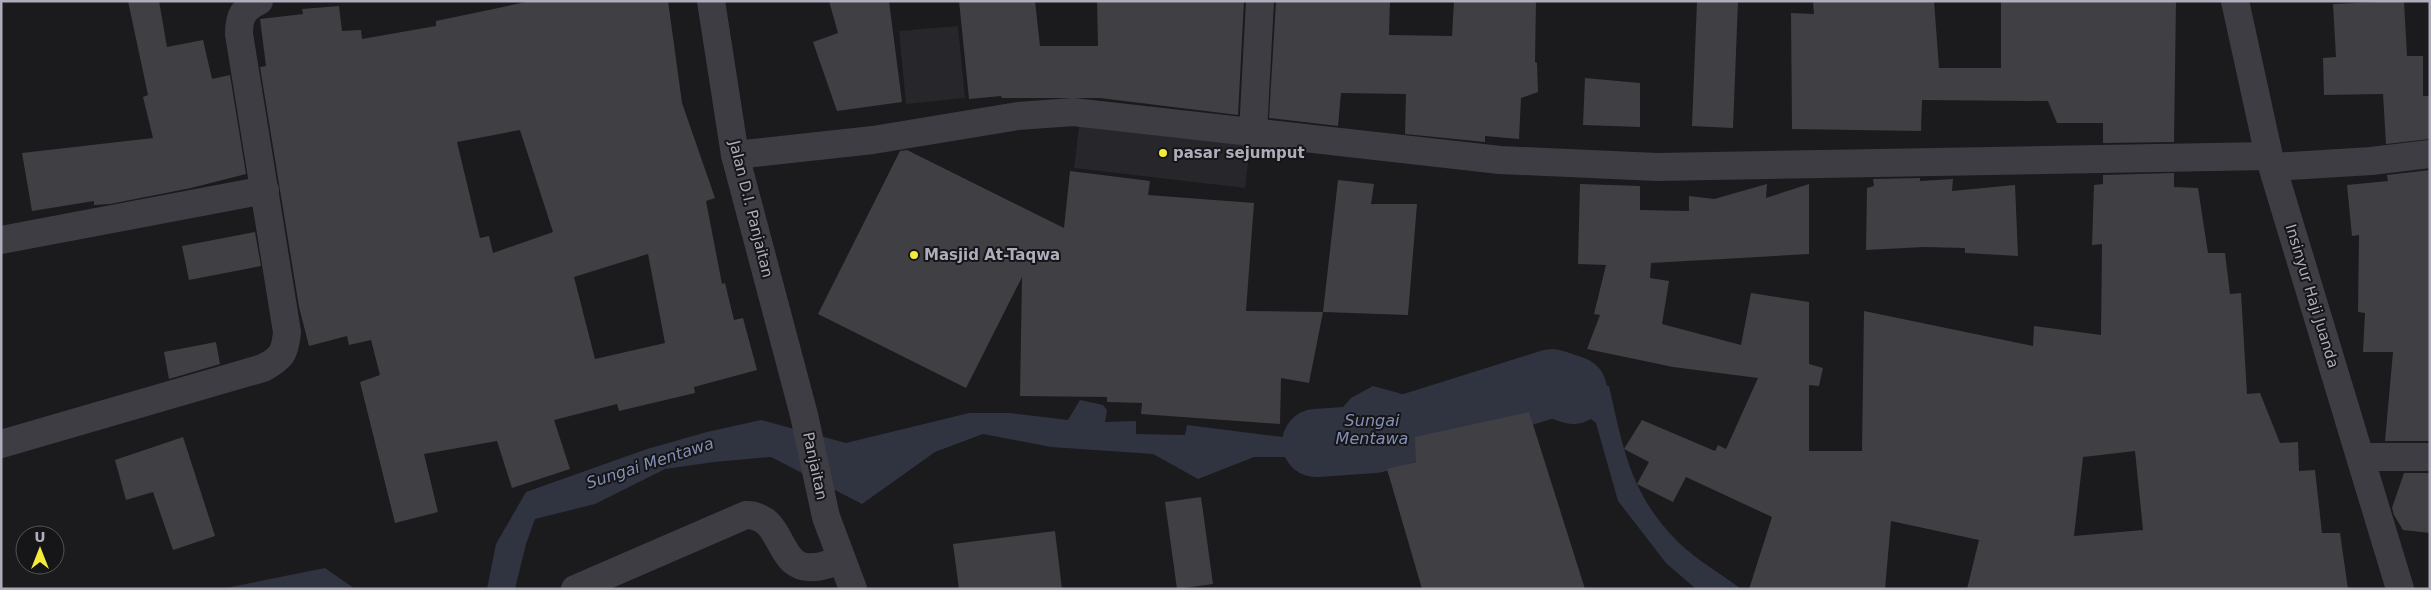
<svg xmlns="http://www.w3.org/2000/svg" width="2431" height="590" viewBox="0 0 2431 590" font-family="'DejaVu Sans',sans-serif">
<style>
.built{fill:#27262a}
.water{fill:#303441}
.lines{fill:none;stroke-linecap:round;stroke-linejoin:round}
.river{stroke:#303441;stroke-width:68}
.building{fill:#403f44;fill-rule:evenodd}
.minor{stroke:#3e3d44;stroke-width:28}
.poi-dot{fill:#f4eb3b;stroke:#161518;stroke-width:2}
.labels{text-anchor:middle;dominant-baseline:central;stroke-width:4;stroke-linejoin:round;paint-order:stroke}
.poi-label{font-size:15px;font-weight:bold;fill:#adadbc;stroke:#161518;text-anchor:start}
.street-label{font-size:15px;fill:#adadbc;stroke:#161518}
.water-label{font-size:16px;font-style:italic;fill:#8490b7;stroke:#161518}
</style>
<rect width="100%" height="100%" fill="#1b1a1d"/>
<g class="built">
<path d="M 958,26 L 965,98 L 906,104 L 899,31 Z"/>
<path d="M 1080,119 L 1251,138 L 1245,188 L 1074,168 Z"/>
</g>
<g class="water">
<path d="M 1538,368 L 1609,386 C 1623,448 1630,493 1677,541 C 1695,559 1720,573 1741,589 L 1696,589 L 1666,563 L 1618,501 L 1596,423 L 1564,398 L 1527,398 L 1483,417 L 1486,381 Z"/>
<path d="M 1373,386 L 1406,395 L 1409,458 L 1381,463 L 1381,471 L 1349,469 L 1324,457 L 1254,457 L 1198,479 L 1153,454 L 1051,447 L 983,434 L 935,452 L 862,504 L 771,457 L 714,462 L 665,469 L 595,504 L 535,519 L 526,544 L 515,589 L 487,589 L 496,544 L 526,492 L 647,449 L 707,432 L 761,420 L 846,443 L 969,413 L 1010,413 L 1068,420 L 1080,400 L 1103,405 L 1107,410 L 1105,422 L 1136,421 L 1136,434 L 1185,435 L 1187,425 L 1283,437 L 1326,427 L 1351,398 Z"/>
<path d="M 325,568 L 355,589 L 221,589 Z"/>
</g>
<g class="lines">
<path class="river" d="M 1316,443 L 1374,439 L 1552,383 L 1573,390"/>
</g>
<g class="building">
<path d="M 128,1 L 159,1 L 167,47 L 203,40 L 212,79 L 230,75 L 246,174 L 191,188 L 110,204 L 94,205 L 94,201 L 32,211 L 22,153 L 153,138 L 143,97 L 148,95 Z"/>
<path d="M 531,1 L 668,1 L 682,103 L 715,198 L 706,201 L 722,284 L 725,283 L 734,320 L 743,318 L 757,370 L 694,387 L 695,393 L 619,411 L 617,404 L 554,420 L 570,469 L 512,488 L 497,441 L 424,454 L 438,512 L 395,523 L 360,382 L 380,375 L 371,340 L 349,345 L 347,336 L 309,346 L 299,307 L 260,67 L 266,66 L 260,19 L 303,14 L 302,9 L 339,6 L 342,31 L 361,30 L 362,39 L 436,26 L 436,21 ZM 520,130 L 553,232 L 493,253 L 489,236 L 480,238 L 457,142 ZM 648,254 L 665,343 L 595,359 L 574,277 Z"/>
<path d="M 829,1 L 889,1 L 902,102 L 837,111 L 813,42 L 838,33 Z"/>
<path d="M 959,1 L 1035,1 L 1040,46 L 1098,46 L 1097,1 L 1244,1 L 1238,115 L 1100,98 L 1002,98 L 1001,96 L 969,99 Z"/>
<path d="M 1276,1 L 1390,1 L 1389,35 L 1452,36 L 1454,1 L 1536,1 L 1535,62 L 1537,63 L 1538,92 L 1521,98 L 1519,139 L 1485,136 L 1485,142 L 1405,134 L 1406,94 L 1341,93 L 1338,126 L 1269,118 Z"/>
<path d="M 1697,1 L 1738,1 L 1733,128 L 1692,126 Z"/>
<path d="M 1813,1 L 1934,1 L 1939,68 L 2001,68 L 2001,1 L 2176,1 L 2174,142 L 2103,143 L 2103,123 L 2057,123 L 2048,101 L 1922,100 L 1921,131 L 1792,129 L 1791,13 L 1814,14 Z"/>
<path d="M 2404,1 L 2407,56 L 2423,56 L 2423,96 L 2430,96 L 2430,139 L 2386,144 L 2383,94 L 2324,95 L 2323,58 L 2336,57 L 2333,4 Z"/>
<path d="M 1585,78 L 1640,83 L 1640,127 L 1583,125 Z"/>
<path d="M 907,150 L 1064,228 L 1070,171 L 1150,181 L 1148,195 L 1254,203 L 1246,311 L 1323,312 L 1309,383 L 1281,378 L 1280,424 L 1141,414 L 1142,403 L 1107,402 L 1107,397 L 1020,396 L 1022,277 L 966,388 L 818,314 L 900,151 Z"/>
<path d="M 2430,170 L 2430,441 L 2385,441 L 2393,352 L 2363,352 L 2365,313 L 2358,312 L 2359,235 L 2352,236 L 2347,185 L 2388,181 L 2387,175 Z"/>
<path d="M 2174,173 L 2174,187 L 2198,188 L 2208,253 L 2225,253 L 2230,294 L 2241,293 L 2247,394 L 2260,393 L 2280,443 L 2298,442 L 2299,471 L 2315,470 L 2322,533 L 2340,533 L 2348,589 L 1967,589 L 1979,540 L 1891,521 L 1885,589 L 1749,589 L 1772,517 L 1686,477 L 1673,502 L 1637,484 L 1649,462 L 1624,449 L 1642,420 L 1715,451 L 1718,445 L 1726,449 L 1758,378 L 1673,367 L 1587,349 L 1600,315 L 1594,314 L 1606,265 L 1578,264 L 1580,184 L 1640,186 L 1640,210 L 1689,211 L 1689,196 L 1714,199 L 1767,184 L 1766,198 L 1809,184 L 1809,254 L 1651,263 L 1650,278 L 1669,281 L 1662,324 L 1741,345 L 1751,293 L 1809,302 L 1809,364 L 1823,368 L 1819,386 L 1809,385 L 1809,451 L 1862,451 L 1864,311 L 2033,346 L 2034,326 L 2101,335 L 2102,244 L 2092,245 L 2094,185 L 2103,184 L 2103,175 ZM 2135,451 L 2143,530 L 2074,536 L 2083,457 Z"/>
<path d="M 1920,178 L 1920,181 L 1953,179 L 1952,191 L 2015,185 L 2018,256 L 1965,253 L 1965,248 L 1924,247 L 1866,250 L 1867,188 L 1874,186 L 1873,179 Z"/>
<path d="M 1338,180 L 1374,184 L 1371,204 L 1417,204 L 1408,315 L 1323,312 Z"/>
<path d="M 255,232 L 261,266 L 189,280 L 182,246 Z"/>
<path d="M 216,342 L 220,364 L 169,379 L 164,352 Z"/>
<path d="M 1529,412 L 1585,589 L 1422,589 L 1387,469 L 1416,462 L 1415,437 Z"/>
<path d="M 183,437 L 215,536 L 173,550 L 153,492 L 126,500 L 115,460 Z"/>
<path d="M 2404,473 L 2430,473 L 2430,533 L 2403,530 L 2394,515 L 2392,508 Z"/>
<path d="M 1201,497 L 1213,584 L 1177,589 L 1165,502 Z"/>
<path d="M 1055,531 L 1062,589 L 959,589 L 953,544 Z"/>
</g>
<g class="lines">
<g class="minor">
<path d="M 711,1 L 735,155 L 804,415 L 826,517 L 853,589"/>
<path d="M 2235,1 L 2269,156 L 2400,589"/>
<path d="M 1253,133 L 1260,1"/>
<path d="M 735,155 L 873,140 L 1018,116 L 1073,112 L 1500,160 L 1657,167 L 2269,156"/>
<path d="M 2273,167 L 2371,161 L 2430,154"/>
<path d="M 1,240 L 265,190"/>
<path d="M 1,444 L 263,368 C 282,358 285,353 287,332 L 239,34 C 239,16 243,9 259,1"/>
<path d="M 2361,457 L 2430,457"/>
<path d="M 575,589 L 746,515 C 786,515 775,572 815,567 C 824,567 833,562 842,560"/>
</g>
</g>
<g class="poi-dot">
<circle cx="1163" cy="153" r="5"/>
<circle cx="914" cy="255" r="5"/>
</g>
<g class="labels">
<g class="poi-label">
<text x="1173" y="153">pasar sejumput</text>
<text x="924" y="255">Masjid At-Taqwa</text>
</g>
<g class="street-label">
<text transform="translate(751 209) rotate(76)">Jalan D.I. Panjaitan</text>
<text transform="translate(2312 296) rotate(73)">Insinyur Haji Juanda</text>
<text transform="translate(815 466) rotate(78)">Panjaitan</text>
</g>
<g class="water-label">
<text x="1372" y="420">Sungai<tspan x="1372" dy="18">Mentawa</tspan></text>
<text transform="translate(650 463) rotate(-18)">Sungai Mentawa</text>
</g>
</g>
<rect width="2431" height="590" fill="none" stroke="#adadbc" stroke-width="5"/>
<g transform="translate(40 550)"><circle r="24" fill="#161518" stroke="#52525a"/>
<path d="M0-4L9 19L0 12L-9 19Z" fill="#f4eb3b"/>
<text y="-8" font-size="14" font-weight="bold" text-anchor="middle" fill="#adadbc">U</text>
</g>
</svg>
